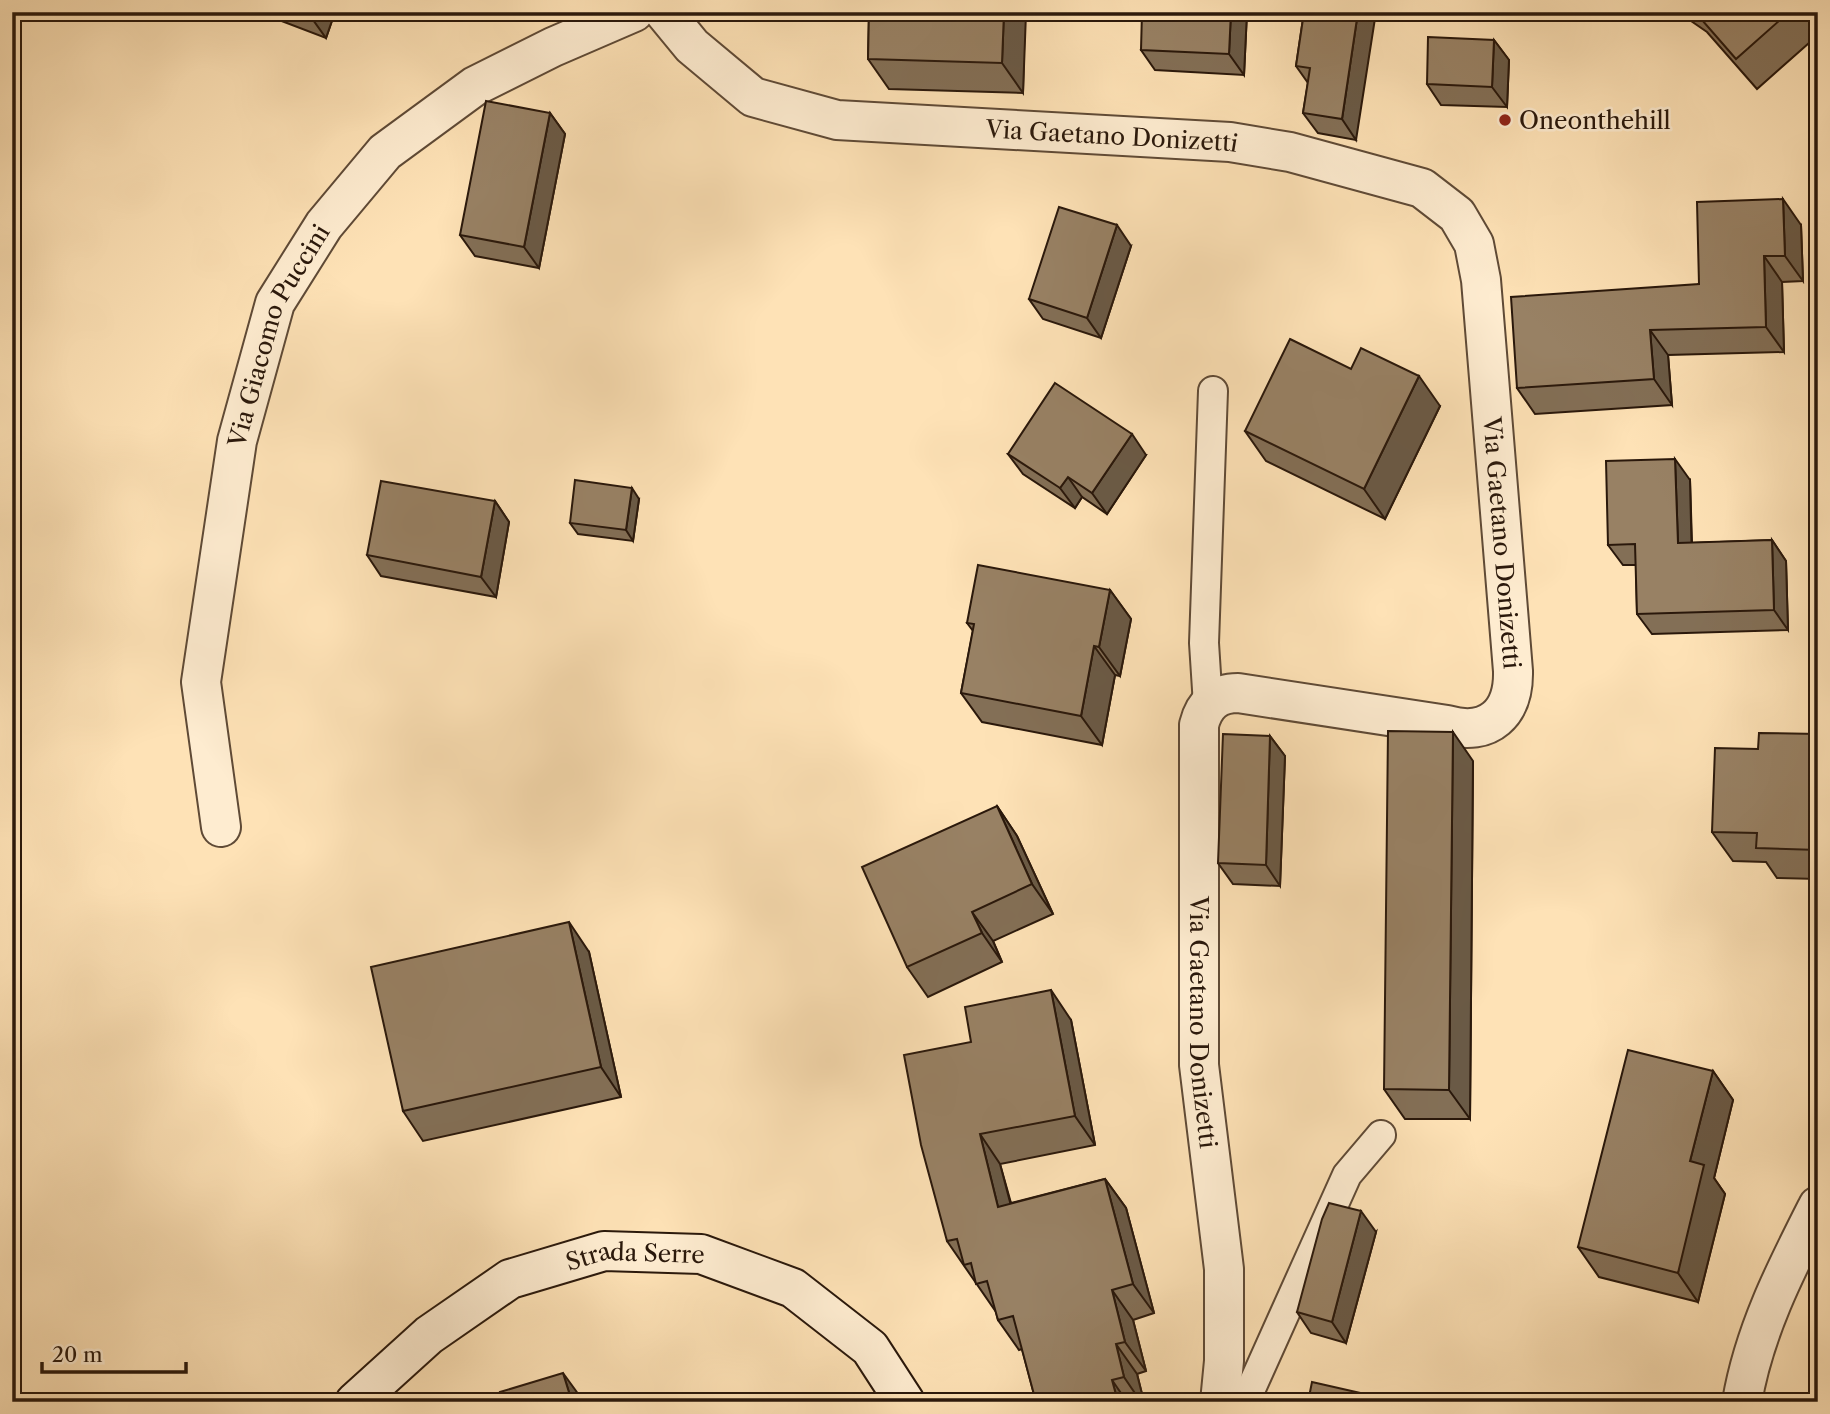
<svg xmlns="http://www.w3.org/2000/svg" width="1830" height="1414" viewBox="0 0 1830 1414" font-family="'Libre Caslon Text',serif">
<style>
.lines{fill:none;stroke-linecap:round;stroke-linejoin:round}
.service-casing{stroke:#5f4a36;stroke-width:32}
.minor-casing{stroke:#5f4a36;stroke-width:42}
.secondary-casing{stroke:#2a180b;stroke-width:42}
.service{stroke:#feecd0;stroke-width:28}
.minor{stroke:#feecd0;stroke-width:38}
.secondary{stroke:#feecd0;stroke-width:38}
.wall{fill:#836f56;stroke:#2a180b;stroke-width:2}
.shaded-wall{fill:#6a5a46;stroke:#2a180b;stroke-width:2}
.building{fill:#988164;stroke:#2a180b;stroke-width:2}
.poi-dot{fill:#8f2418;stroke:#feecd0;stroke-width:2.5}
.labels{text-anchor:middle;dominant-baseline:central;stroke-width:5;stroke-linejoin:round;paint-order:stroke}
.poi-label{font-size:24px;fill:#2a180b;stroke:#feecd0;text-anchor:start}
.street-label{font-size:24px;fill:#2a180b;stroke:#feecd0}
</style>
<rect width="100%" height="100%" fill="#fee2b6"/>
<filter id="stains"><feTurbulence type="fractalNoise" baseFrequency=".00286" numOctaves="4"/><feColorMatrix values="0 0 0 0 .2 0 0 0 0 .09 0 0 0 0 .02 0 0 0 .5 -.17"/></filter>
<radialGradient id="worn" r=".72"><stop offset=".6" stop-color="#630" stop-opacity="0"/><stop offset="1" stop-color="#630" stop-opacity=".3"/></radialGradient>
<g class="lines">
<defs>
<g id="service">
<path d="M 1208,705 L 1204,643 L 1213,391"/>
<path d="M 1245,1402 L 1347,1175 L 1381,1135"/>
</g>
<g id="minor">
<path id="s1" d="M 664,12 L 692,46 L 753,97 L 837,120 L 1230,142 L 1290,152 L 1422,188 L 1457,215 L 1474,244 L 1481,280 L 1513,671 C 1514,713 1489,737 1447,725 L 1238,693 C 1217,693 1204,704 1199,725 L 1199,1065 L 1224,1269 L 1224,1361 L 1220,1402"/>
<path id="s2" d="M 221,827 L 201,682 L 237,441 L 275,303 L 324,225 L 385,152 L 475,86 L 553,47 L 634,12"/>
<path d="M 1742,1402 C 1754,1331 1786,1269 1818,1206"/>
</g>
<g id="secondary">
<path id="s3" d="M 355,1402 L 429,1335 L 510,1279 L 604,1251 L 701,1254 L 793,1288 L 870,1348 L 905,1402"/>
</g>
</defs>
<use href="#service" class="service-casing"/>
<use href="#minor" class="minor-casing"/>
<use href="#secondary" class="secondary-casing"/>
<use href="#service" class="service"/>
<use href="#minor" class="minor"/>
<use href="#secondary" class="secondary"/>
</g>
<g class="wall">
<path d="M 258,12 L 335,12 L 326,38 Z"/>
<path d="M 869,12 L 1025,12 L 1023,93 L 889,89 L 868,59 Z"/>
<path d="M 1247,12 L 1244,75 L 1155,70 L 1141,50 Z"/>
<path d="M 1304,12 L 1356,140 L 1318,133 L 1303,113 L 1308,83 L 1296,66 Z"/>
<path d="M 1678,12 L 1818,12 L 1818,35 L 1757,89 L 1707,32 Z"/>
<path d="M 1494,40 L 1509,60 L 1507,107 L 1441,105 L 1427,84 Z"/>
<path d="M 550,113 L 565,134 L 539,268 L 475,256 L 460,235 Z"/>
<path d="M 1801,225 L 1803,281 L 1782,282 L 1784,352 L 1668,355 L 1672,405 L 1535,414 L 1517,388 Z"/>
<path d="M 1131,246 L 1101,338 L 1043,319 L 1029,299 Z"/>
<path d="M 1351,369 L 1440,406 L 1385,519 L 1266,461 L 1245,431 Z"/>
<path d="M 1008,454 L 1146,455 L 1107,514 L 1082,497 L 1075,508 L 1023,474 Z"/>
<path d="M 1690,480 L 1692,543 L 1772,540 L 1786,561 L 1788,630 L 1652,634 L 1637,614 L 1636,565 L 1623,565 L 1608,545 Z"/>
<path d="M 639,499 L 633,541 L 578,534 L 570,523 Z"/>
<path d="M 495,501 L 509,522 L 496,597 L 381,576 L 367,555 Z"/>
<path d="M 1110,590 L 1131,619 L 1120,676 L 1115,675 L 1102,745 L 982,722 L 961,693 L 973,631 L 967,623 Z"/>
<path d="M 1818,734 L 1818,879 L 1777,878 L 1766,862 L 1733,861 L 1712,832 L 1758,749 Z"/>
<path d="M 1270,736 L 1285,756 L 1280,886 L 1233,884 L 1218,863 Z"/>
<path d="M 1473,761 L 1470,1119 L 1405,1119 L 1384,1089 Z"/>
<path d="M 997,806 L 1017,836 L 1053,914 L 993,941 L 1002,962 L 928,997 L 907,967 Z"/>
<path d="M 589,952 L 621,1097 L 423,1141 L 403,1111 Z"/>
<path d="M 1071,1020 L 1095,1145 L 1000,1164 L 1011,1203 L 1105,1179 L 1126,1208 L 1154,1313 L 1133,1320 L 1146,1371 L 1137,1374 L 1144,1402 L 1036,1402 L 1022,1349 L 1019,1350 L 998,1320 L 996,1312 L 947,1241 L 971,1042 Z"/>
<path d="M 1713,1071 L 1733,1100 L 1714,1178 L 1725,1194 L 1698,1302 L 1599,1277 L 1578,1247 Z"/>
<path d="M 1376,1232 L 1346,1343 L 1311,1333 L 1297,1312 Z"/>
</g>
<g class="shaded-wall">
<path d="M 313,12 L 335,12 L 326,38 L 311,17 Z"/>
<path d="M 1004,12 L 1026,13 L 1023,93 L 1002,63 Z"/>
<path d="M 1231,12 L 1247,12 L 1244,75 L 1229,54 Z"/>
<path d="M 1358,12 L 1376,12 L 1356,140 L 1342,119 Z"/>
<path d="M 1494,40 L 1509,60 L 1507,107 L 1492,87 Z"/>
<path d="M 550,113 L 565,134 L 539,268 L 524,247 Z"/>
<path d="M 1783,199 L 1801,225 L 1803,281 L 1785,256 Z"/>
<path d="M 1117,225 L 1131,246 L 1101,338 L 1087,318 Z"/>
<path d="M 1764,256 L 1782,282 L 1784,352 L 1766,327 Z"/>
<path d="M 1650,330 L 1668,355 L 1672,405 L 1654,379 Z"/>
<path d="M 1419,376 L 1440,406 L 1385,519 L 1364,489 Z"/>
<path d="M 1132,434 L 1146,455 L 1107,514 L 1092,493 Z"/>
<path d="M 1675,459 L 1690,480 L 1692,564 L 1678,543 Z"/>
<path d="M 1068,477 L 1082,497 L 1075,508 L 1060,488 Z"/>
<path d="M 632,488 L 639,499 L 633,541 L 626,530 Z"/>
<path d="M 495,501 L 509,522 L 496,597 L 481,577 Z"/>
<path d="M 1772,540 L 1786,561 L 1788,630 L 1774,610 Z"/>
<path d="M 1110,590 L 1131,619 L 1120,676 L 1099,647 Z"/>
<path d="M 1094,646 L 1115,675 L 1102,745 L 1081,716 Z"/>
<path d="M 1453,732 L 1473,761 L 1470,1119 L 1449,1090 Z"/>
<path d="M 1270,736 L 1285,756 L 1280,886 L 1266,865 Z"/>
<path d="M 997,806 L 1017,836 L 1053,914 L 1032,884 Z"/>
<path d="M 972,912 L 993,941 L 1002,962 L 982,933 Z"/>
<path d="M 569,922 L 589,952 L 621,1097 L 601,1067 Z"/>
<path d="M 1051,990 L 1071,1020 L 1095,1145 L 1075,1116 Z"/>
<path d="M 1713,1071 L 1733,1100 L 1714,1178 L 1725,1194 L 1698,1302 L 1678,1273 L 1690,1161 Z"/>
<path d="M 980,1134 L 1000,1164 L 1019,1236 L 998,1207 Z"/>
<path d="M 1105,1179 L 1126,1208 L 1154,1313 L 1133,1284 Z"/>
<path d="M 1361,1211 L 1376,1232 L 1346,1343 L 1332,1322 Z"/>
<path d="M 1112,1290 L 1133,1320 L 1146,1371 L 1125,1342 Z"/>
<path d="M 1116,1344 L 1137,1374 L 1144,1402 L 1141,1402 L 1124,1377 Z"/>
<path d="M 563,1373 L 584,1402 L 572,1402 Z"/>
<path d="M 1112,1380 L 1127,1402 L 1118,1402 Z"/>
</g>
<g class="building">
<path d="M 299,12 L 313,12 L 311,17 Z"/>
<path d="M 869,12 L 1004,12 L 1002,63 L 868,59 Z"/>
<path d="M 1142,12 L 1231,12 L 1229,54 L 1141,50 Z"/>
<path d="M 1304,12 L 1358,12 L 1342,119 L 1303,113 L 1310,68 L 1296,66 Z"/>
<path d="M 1695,12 L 1789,12 L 1736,59 Z"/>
<path d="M 1428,37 L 1494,40 L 1492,87 L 1427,84 Z"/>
<path d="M 486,101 L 550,113 L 524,247 L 460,235 Z"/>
<path d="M 1783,199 L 1785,256 L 1764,256 L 1766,327 L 1650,330 L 1654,379 L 1517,388 L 1511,297 L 1699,284 L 1697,202 Z"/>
<path d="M 1059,207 L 1117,225 L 1087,318 L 1029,299 Z"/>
<path d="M 1290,339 L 1351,369 L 1361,348 L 1419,376 L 1364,489 L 1245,431 Z"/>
<path d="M 1055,383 L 1132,434 L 1092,493 L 1068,477 L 1060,488 L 1008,454 Z"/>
<path d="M 1675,459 L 1678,543 L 1772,540 L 1774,610 L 1637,614 L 1635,544 L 1608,545 L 1606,461 Z"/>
<path d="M 575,480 L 632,488 L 626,530 L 570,523 Z"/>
<path d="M 381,481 L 495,501 L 481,577 L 367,555 Z"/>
<path d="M 978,565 L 1110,590 L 1099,647 L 1094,646 L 1081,716 L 961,693 L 974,624 L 967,623 Z"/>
<path d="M 1388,731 L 1453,732 L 1449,1090 L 1384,1089 Z"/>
<path d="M 1759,733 L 1818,734 L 1818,850 L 1756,848 L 1757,833 L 1712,832 L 1715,748 L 1758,749 Z"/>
<path d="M 1223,734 L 1270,736 L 1266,865 L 1218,863 Z"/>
<path d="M 997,806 L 1032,884 L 972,912 L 982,933 L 907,967 L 862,867 Z"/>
<path d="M 569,922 L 601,1067 L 403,1111 L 371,967 Z"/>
<path d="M 1051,990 L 1075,1116 L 980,1134 L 998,1207 L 1105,1179 L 1133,1284 L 1112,1290 L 1125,1342 L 1116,1344 L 1124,1377 L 1112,1380 L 1118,1402 L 1036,1402 L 1013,1316 L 998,1320 L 987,1281 L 976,1284 L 971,1263 L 964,1265 L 957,1239 L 947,1241 L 921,1145 L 904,1055 L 971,1042 L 965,1007 Z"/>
<path d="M 1628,1050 L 1713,1071 L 1690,1161 L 1704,1165 L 1678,1273 L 1578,1247 Z"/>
<path d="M 1329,1203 L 1361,1211 L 1332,1322 L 1297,1312 L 1322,1219 Z"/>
<path d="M 563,1373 L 572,1402 L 503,1402 L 500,1392 Z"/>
<path d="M 1312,1382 L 1400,1402 L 1308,1402 Z"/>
</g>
<circle class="poi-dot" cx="1505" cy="120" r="7"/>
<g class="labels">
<g class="poi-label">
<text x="1519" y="120">Oneonthehill</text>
</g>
<g class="street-label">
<text stroke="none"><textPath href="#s1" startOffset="486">Via Gaetano Donizetti</textPath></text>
<text stroke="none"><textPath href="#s2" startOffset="504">Via Giacomo Puccini</textPath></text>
<text stroke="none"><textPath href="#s1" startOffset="1180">Via Gaetano Donizetti</textPath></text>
<text stroke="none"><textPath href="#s1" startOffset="1976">Via Gaetano Donizetti</textPath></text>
<text stroke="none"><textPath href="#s3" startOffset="327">Strada Serre</textPath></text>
</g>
</g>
<rect width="1830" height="1414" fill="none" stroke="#fee2b6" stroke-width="42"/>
<rect x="14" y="14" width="1802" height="1386" fill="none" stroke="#2a180b" stroke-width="3.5"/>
<rect x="21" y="21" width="1788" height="1372" fill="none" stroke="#2a180b" stroke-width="2"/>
<path d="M42 1362v10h144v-10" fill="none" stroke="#2a180b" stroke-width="3.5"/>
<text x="52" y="1362" font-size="21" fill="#2a180b" stroke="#feecd0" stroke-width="5" paint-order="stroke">20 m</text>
<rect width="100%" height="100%" filter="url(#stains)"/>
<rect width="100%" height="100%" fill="url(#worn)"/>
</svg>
